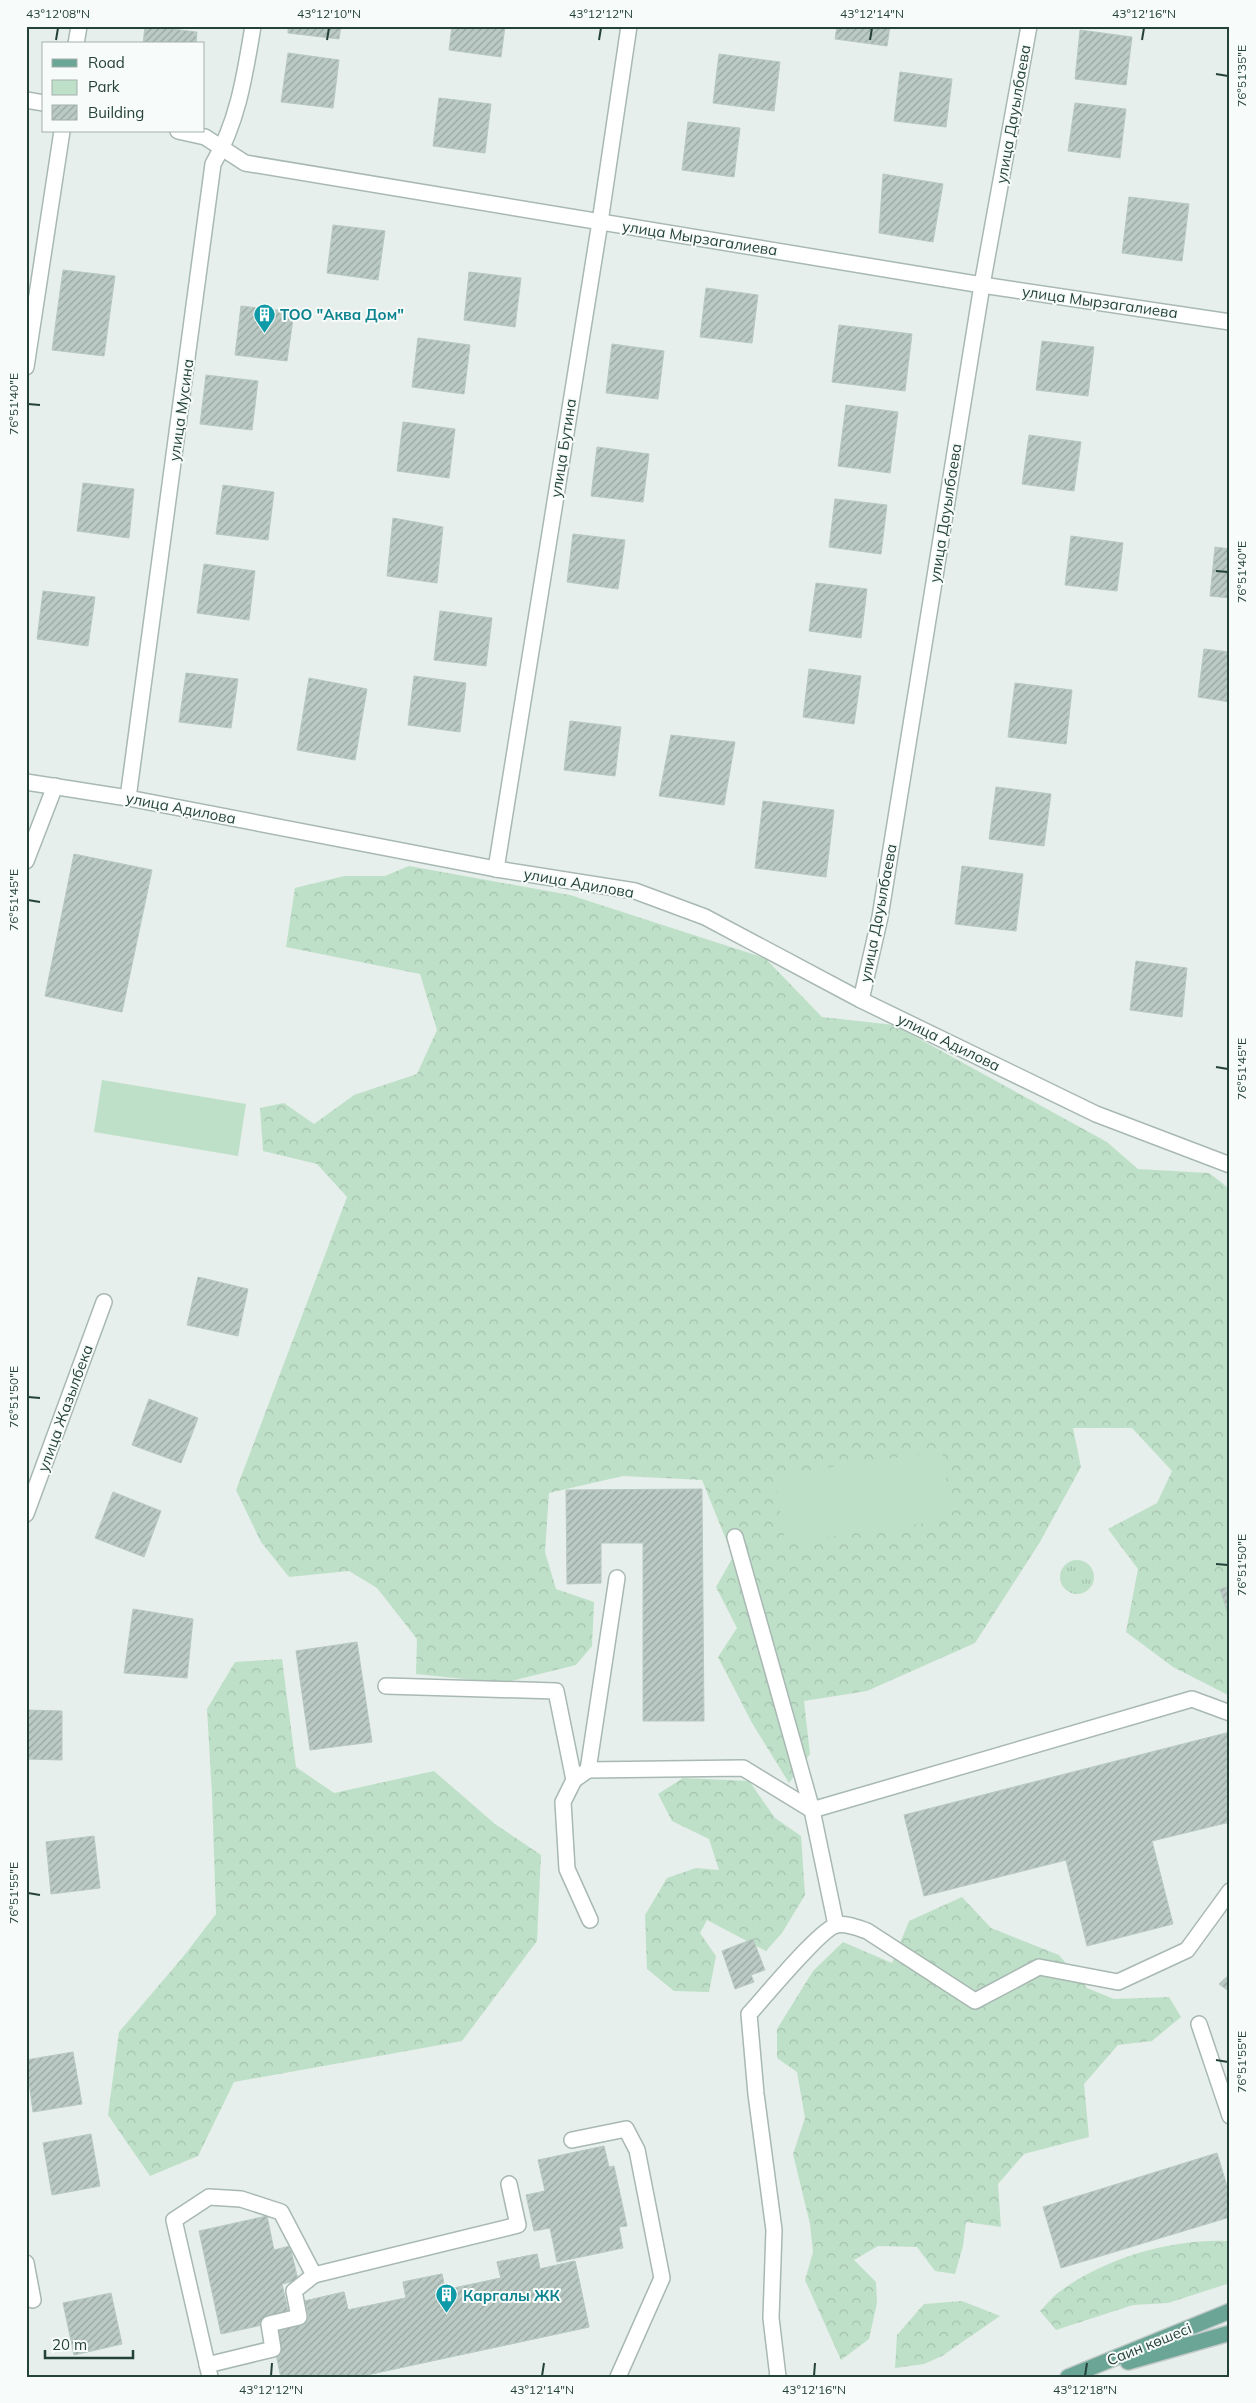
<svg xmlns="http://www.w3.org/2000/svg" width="1256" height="2403" viewBox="0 0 1256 2403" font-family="Mulish,sans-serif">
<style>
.grass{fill:url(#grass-tufts)}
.forest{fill:url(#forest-crowns)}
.park{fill:#bfe0c8}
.building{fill:url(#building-hatch);stroke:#b8c9c2}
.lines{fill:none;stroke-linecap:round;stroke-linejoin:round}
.minor-casing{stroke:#a8b8b2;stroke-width:18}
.major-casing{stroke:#c2cac8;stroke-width:18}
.minor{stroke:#fff;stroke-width:15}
.major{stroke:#6aa596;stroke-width:15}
.ticks{fill:none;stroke:#24423a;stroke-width:2}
.labels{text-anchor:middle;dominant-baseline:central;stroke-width:4;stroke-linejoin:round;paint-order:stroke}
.street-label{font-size:15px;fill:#24423a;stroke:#f7fbf9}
.culture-label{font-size:15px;font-weight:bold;fill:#0d838f;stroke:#f7fbf9;text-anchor:start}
.neatline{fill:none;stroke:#24423a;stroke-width:2}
.ticks-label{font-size:12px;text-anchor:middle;fill:#24423a}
</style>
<defs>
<pattern id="grass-tufts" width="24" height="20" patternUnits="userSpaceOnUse" patternTransform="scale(1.25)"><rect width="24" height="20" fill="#bfe0c8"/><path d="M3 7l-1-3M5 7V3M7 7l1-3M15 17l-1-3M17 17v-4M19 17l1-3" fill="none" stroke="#a4c1ad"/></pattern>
<pattern id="forest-crowns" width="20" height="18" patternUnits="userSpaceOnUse" patternTransform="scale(1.25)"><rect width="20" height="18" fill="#bfe0c8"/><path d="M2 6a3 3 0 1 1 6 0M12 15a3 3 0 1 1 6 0" fill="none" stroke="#a4c1ad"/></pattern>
<pattern id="building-hatch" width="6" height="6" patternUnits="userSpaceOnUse" patternTransform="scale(1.25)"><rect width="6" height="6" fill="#bbcac4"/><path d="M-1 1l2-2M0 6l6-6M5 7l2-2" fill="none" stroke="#98a6a0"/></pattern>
</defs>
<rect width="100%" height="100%" fill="#e6efeb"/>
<circle class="grass" cx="1077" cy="1577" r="17"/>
<g class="forest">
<path d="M 409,866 L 570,895 L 765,958 L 822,1017 L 894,1025 L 1107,1142 L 1138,1169 L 1209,1173 L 1230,1189 L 1230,1696 L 1173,1667 L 1126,1632 L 1138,1569 L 1108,1529 L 1157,1503 L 1172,1471 L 1132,1428 L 1073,1428 L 1081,1467 L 1040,1542 L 975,1643 L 867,1691 L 804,1701 L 810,1754 L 789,1783 L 752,1723 L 718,1657 L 737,1628 L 716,1587 L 733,1557 L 702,1480 L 623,1476 L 549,1493 L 545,1552 L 556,1589 L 594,1602 L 592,1646 L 576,1665 L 503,1683 L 416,1674 L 417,1639 L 377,1588 L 349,1571 L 289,1577 L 261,1542 L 236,1490 L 347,1197 L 317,1164 L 263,1151 L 260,1108 L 284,1103 L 314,1124 L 354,1095 L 417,1074 L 437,1030 L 420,974 L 286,947 L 295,888 L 344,876 L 385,876 Z"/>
<path d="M 282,1659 L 296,1767 L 334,1793 L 434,1771 L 495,1824 L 541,1855 L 537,1941 L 462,2041 L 234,2082 L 198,2156 L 150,2176 L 108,2115 L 119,2032 L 183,1957 L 216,1914 L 212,1795 L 207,1709 L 235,1662 Z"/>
<path d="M 683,1778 L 749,1781 L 775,1818 L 801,1836 L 805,1895 L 782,1933 L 766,1951 L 707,1920 L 700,1933 L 716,1956 L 709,1992 L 674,1991 L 647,1969 L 645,1915 L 667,1878 L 696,1868 L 719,1870 L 709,1839 L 672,1821 L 658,1794 Z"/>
<path d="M 962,1897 L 991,1928 L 1059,1955 L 1087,1988 L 1114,1999 L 1169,1997 L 1181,2017 L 1152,2041 L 1118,2045 L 1084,2084 L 1089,2137 L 1024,2154 L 998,2184 L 1001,2227 L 966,2222 L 963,2246 L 955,2274 L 935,2271 L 917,2247 L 878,2246 L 854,2260 L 876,2282 L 877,2303 L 869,2339 L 841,2360 L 805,2280 L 813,2252 L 810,2224 L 793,2154 L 805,2118 L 797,2072 L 777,2058 L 777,2029 L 813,1971 L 843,1942 L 892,1963 L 909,1921 Z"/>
<path d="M 1230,2239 L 1230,2283 L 1168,2303 L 1133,2305 L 1056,2330 L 1040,2311 C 1046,2305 1052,2297 1059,2292 C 1105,2258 1171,2239 1227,2241 Z"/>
<path d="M 962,2301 L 1000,2316 L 942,2356 L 924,2364 L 895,2368 L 897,2335 L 924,2304 Z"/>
</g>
<g class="park">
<path d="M 102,1080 L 246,1104 L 238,1156 L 94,1132 Z"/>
<path d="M 942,1451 L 952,1519 L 785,1543 L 775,1475 Z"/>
</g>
<g class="building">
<path d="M 145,26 L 197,32 L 196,44 L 143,44 Z"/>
<path d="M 288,26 L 341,26 L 339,39 L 288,33 Z"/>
<path d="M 452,26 L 505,26 L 501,57 L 449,50 Z"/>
<path d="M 837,26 L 890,26 L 887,46 L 835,39 Z"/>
<path d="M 1080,30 L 1132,37 L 1126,85 L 1075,79 Z"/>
<path d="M 288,53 L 339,60 L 333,108 L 281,102 Z"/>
<path d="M 719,54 L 780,62 L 774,111 L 713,103 Z"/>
<path d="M 900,72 L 952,79 L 946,127 L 894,121 Z"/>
<path d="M 439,98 L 491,104 L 485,153 L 433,146 Z"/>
<path d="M 1075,103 L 1126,109 L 1120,158 L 1068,151 Z"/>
<path d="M 688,122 L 740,128 L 734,177 L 682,170 Z"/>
<path d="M 883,174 L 943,184 L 933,242 L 879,233 Z"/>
<path d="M 1129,197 L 1189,204 L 1182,261 L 1122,253 Z"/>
<path d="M 333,225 L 385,231 L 378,280 L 327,273 Z"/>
<path d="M 63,270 L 115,276 L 104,356 L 52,350 Z"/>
<path d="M 469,272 L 521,278 L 515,327 L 464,320 Z"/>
<path d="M 706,288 L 758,295 L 752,343 L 700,337 Z"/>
<path d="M 241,306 L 294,312 L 287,361 L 235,355 Z"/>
<path d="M 839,325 L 912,334 L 905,391 L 832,382 Z"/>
<path d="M 418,338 L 470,345 L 464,394 L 412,387 Z"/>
<path d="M 1042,341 L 1094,347 L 1088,396 L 1036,390 Z"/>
<path d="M 612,344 L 664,351 L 658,399 L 606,393 Z"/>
<path d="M 206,375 L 258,381 L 252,430 L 200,424 Z"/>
<path d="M 846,405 L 898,412 L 890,473 L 838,466 Z"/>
<path d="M 403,422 L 455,429 L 449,478 L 397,471 Z"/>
<path d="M 1029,435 L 1081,442 L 1074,491 L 1022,484 Z"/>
<path d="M 597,447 L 649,454 L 643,502 L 591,496 Z"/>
<path d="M 83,483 L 134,489 L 129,538 L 77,531 Z"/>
<path d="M 223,485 L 274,492 L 268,540 L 216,534 Z"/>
<path d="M 835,499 L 887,505 L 881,554 L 829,547 Z"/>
<path d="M 393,518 L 443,527 L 437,583 L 387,576 Z"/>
<path d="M 573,534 L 625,540 L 618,589 L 567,582 Z"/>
<path d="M 1071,536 L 1123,543 L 1117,591 L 1065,585 Z"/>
<path d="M 1215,547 L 1230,549 L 1230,598 L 1210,596 Z"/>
<path d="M 204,564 L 255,571 L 249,620 L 197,613 Z"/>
<path d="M 816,583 L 867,589 L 861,638 L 809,631 Z"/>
<path d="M 43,591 L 95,597 L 88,646 L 37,639 Z"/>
<path d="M 440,611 L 492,618 L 486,666 L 434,660 Z"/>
<path d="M 1204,649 L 1230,652 L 1230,702 L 1198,697 Z"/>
<path d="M 809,669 L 861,676 L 854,724 L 803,717 Z"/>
<path d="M 186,673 L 238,679 L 231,728 L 179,722 Z"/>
<path d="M 414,676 L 466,683 L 460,732 L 408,725 Z"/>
<path d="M 309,678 L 367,689 L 355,760 L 297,750 Z"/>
<path d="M 1015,683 L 1072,690 L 1066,744 L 1008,737 Z"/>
<path d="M 570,721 L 621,727 L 615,776 L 564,770 Z"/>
<path d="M 671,735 L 735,742 L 724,805 L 659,796 Z"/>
<path d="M 996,787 L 1051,794 L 1044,846 L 989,839 Z"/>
<path d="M 763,801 L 834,810 L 826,877 L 755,868 Z"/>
<path d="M 74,854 L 152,870 L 122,1012 L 45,996 Z"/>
<path d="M 962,866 L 1023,874 L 1016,931 L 955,924 Z"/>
<path d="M 1136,961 L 1187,968 L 1182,1017 L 1130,1010 Z"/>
<path d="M 198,1277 L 248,1289 L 238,1336 L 187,1325 Z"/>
<path d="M 149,1399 L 198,1418 L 181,1463 L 132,1445 Z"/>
<path d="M 702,1489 L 704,1721 L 643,1721 L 643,1543 L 601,1543 L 601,1583 L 567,1584 L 566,1490 Z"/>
<path d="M 113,1492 L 161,1511 L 144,1557 L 95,1538 Z"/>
<path d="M 1230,1586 L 1230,1620 L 1220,1589 Z"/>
<path d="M 133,1609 L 193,1619 L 187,1678 L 124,1673 Z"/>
<path d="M 357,1642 L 372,1742 L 310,1750 L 296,1651 Z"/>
<path d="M 26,1710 L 62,1711 L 62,1760 L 26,1759 Z"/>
<path d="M 1230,1732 L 1230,1822 L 1152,1841 L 1173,1924 L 1087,1946 L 1066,1860 L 924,1896 L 904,1815 Z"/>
<path d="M 94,1836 L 100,1888 L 51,1894 L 46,1842 Z"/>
<path d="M 753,1939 L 765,1970 L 751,1975 L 754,1982 L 735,1989 L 722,1951 Z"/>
<path d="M 1230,1974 L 1230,1992 L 1219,1984 Z"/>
<path d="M 73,2052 L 82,2104 L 33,2112 L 26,2060 Z"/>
<path d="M 91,2134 L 100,2186 L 52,2195 L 43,2143 Z"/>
<path d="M 604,2146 L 609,2167 L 614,2166 L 627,2226 L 619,2227 L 623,2248 L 557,2262 L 550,2228 L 534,2231 L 526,2195 L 545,2191 L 538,2160 Z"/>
<path d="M 1217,2153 L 1230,2196 L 1230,2217 L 1061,2268 L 1043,2207 Z"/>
<path d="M 267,2216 L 274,2250 L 290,2246 L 298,2280 L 282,2284 L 290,2319 L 221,2334 L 199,2231 Z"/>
<path d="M 537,2254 L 540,2269 L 575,2261 L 589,2327 L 357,2377 L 281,2377 L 270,2325 L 309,2317 L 305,2301 L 344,2292 L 348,2310 L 406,2298 L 403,2282 L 442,2274 L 445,2290 L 501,2278 L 497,2262 Z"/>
<path d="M 537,2254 L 540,2269 L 575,2261 L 589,2327 L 357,2377 L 281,2377 L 270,2325 L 309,2317 L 305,2301 L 344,2292 L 348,2310 L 406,2298 L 403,2282 L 442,2274 L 445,2290 L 501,2278 L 497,2262 Z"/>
<path d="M 111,2293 L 122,2344 L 74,2355 L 63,2303 Z"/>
</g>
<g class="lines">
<defs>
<g id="minor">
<path d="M 76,44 L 79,26"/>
<path d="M 26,100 L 44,103"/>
<path d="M 178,131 L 205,137 L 245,163 L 982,285 L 1230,322"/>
<path d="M 26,367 L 62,131"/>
<path d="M 26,782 L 128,798 L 496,869 L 635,891 L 705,917 L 861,1000 L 1096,1114 L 1230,1165"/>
<path d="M 128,798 L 213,164 C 238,122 245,74 253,26"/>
<path d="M 26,861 L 55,786"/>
<path d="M 496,869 L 600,222 L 629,26"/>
<path d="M 861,1000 L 880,917 L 982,285 L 1029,26"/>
<path d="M 26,1514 L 104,1302"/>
<path d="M 735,1537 L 812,1810 L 1192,1699 L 1230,1713"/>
<path d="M 386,1686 L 556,1691 L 574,1780"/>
<path d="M 588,1770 L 743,1768 L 812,1810 L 836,1925"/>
<path d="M 590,1920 L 567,1869 L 563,1802 L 574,1780 L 588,1770 L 617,1578"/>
<path d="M 1199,2024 L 1230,2116"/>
<path d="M 572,2140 L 626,2129 L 637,2150 L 662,2278 L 618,2377"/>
<path d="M 26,2263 L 33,2300"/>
<path d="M 207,2365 L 273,2349 L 269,2324 L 299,2317 L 294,2291 L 314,2275"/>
<path d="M 210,2377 L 174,2220 L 209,2197 L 241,2199 L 281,2212 L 314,2275 L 518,2225 L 509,2184"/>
<path d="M 778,2377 L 771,2318 L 774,2230 L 756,2094 L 749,2014 C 764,1998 821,1928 837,1925 C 846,1923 858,1928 867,1931 L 975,2001 L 1039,1967 L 1118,1982 L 1187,1950 L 1230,1891"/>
</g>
<g id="major">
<path d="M 1128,2362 L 1230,2333"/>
<path d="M 1068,2377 L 1230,2311"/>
</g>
</defs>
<use href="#minor" class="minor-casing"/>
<use href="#major" class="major-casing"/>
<use href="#minor" class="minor"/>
<use href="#major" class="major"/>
</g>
<path class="ticks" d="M 56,40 L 58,28M 327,40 L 329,28M 599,40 L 601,28M 870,40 L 872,28M 1142,40 L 1144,28M 1216,74 L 1228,76M 28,404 L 40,405M 1216,571 L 1228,572M 28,900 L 40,902M 1216,1067 L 1228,1069M 28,1397 L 40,1398M 1216,1564 L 1228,1565M 28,1893 L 40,1895M 1216,2060 L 1228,2062M 271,2376 L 272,2363M 542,2376 L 544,2363M 814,2376 L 815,2363M 1085,2376 L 1087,2363"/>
<defs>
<symbol id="building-pin" viewBox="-11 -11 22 30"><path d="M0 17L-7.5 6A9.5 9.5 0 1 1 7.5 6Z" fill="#0f9aa8" stroke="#f7fbf9"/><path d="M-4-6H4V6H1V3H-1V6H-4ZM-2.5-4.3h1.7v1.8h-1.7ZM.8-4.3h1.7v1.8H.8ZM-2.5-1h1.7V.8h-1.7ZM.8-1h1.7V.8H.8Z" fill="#fff"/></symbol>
</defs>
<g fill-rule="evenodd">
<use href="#building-pin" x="252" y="302" width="25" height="34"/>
<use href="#building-pin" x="434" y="2282" width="25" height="34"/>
</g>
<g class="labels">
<g class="street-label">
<text transform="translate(1013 114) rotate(-80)">улица Дауылбаева</text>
<text transform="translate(700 238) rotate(9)">улица Мырзагалиева</text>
<text transform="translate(1100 302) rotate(8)">улица Мырзагалиева</text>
<text transform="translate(181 410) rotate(-82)">улица Мусина</text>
<text transform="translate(563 448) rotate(-81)">улица Бутина</text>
<text transform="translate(945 513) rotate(-81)">улица Дауылбаева</text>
<text transform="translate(181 808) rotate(11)">улица Адилова</text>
<text transform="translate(579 883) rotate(10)">улица Адилова</text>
<text transform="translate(878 913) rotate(-79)">улица Дауылбаева</text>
<text transform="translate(949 1042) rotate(26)">улица Адилова</text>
<text transform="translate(65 1408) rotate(-70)">улица Жазылбека</text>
<text transform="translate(1149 2344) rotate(-22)">Саин көшесі</text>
</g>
<g class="culture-label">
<text x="280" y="314">ТОО "Аква Дом"</text>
<text x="463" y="2295">Каргалы ЖК</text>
</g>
</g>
<rect width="1256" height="2403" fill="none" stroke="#f7fbf9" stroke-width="55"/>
<rect x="42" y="42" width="162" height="90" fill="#f7fbf9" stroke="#a3b1ad"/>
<rect x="52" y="59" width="25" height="8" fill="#6aa596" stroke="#a3b1ad"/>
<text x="88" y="68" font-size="15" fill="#24423a">Road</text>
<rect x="52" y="80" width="25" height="15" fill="#bfe0c8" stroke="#a3b1ad"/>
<text x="88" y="92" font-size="15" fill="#24423a">Park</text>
<rect x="52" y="105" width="25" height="15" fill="url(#building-hatch)" stroke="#a3b1ad"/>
<text x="88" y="118" font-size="15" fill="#24423a">Building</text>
<path d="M45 2350v8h88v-8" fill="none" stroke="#24423a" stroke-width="2.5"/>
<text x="52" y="2350" font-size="15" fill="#24423a" stroke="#f7fbf9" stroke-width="4" paint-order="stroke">20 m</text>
<rect x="28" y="28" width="1200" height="2348" class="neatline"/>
<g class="ticks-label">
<text x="58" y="18">43°12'08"N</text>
<text x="329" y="18">43°12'10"N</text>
<text x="601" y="18">43°12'12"N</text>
<text x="872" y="18">43°12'14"N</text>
<text x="1144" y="18">43°12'16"N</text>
<text transform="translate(1242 76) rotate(-90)" y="4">76°51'35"E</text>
<text transform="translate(14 404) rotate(-90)" y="4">76°51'40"E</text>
<text transform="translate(1242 572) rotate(-90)" y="4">76°51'40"E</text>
<text transform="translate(14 900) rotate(-90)" y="4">76°51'45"E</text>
<text transform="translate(1242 1069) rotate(-90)" y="4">76°51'45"E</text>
<text transform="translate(14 1397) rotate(-90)" y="4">76°51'50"E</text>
<text transform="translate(1242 1565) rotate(-90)" y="4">76°51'50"E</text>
<text transform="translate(14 1893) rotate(-90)" y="4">76°51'55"E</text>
<text transform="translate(1242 2062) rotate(-90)" y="4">76°51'55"E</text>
<text x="271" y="2394">43°12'12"N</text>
<text x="542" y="2394">43°12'14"N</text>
<text x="814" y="2394">43°12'16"N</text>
<text x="1085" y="2394">43°12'18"N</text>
</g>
</svg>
